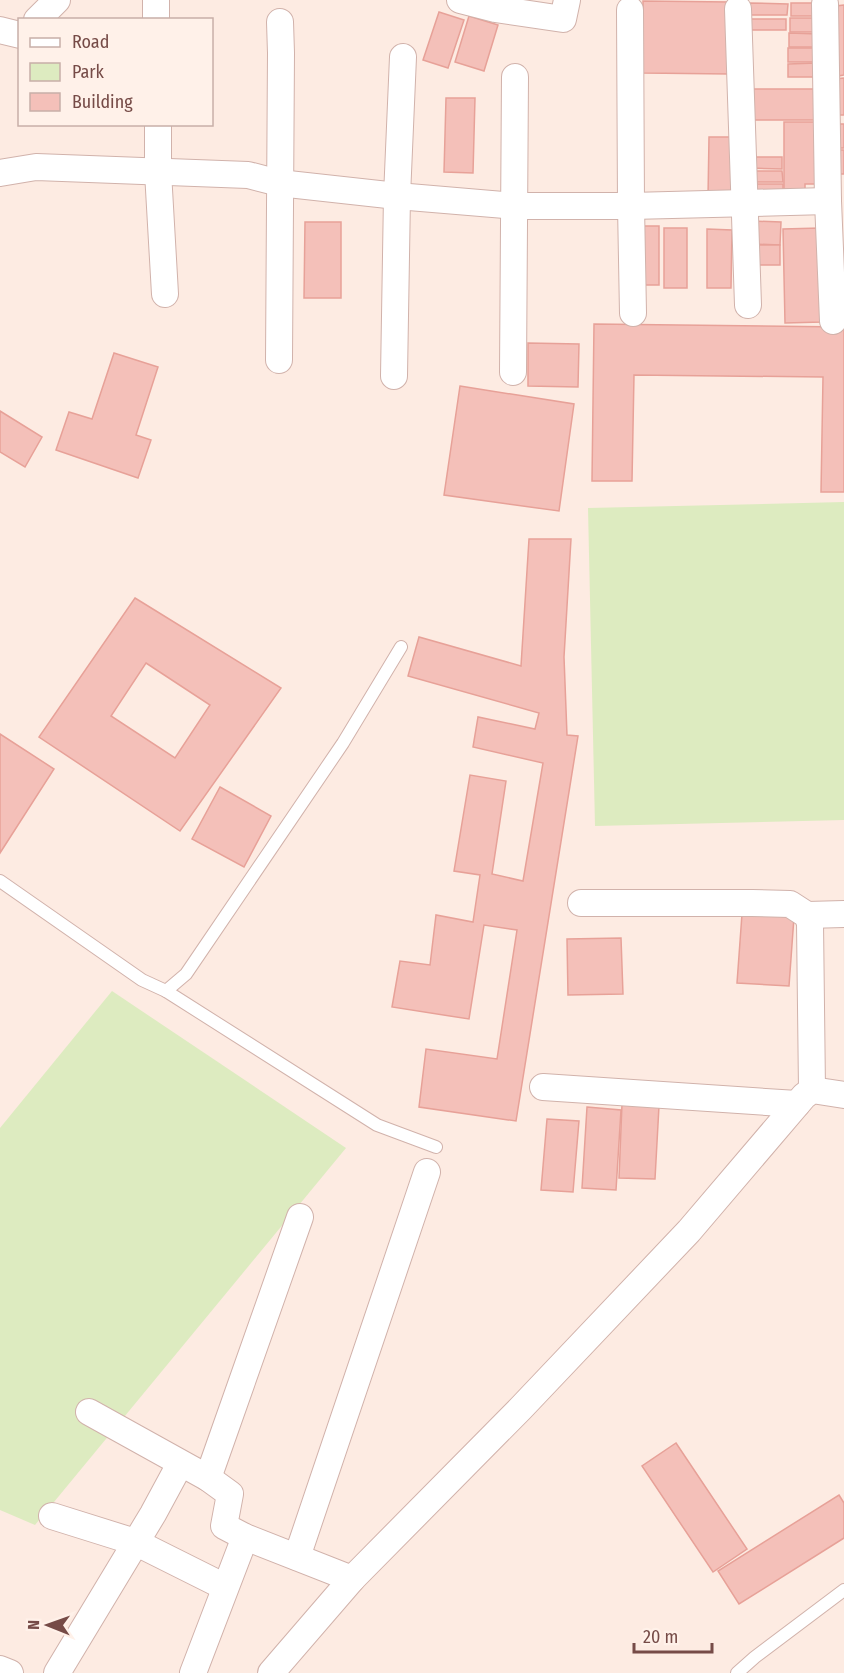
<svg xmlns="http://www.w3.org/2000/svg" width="844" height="1673" viewBox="0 0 844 1673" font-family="'Fira Sans Condensed',sans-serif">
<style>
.green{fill:#ddebc0}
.building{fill:#f4c0b9;stroke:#e7a198;stroke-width:1.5;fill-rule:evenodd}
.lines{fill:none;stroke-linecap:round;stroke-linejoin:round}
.lane-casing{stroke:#d1b2ab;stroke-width:14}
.street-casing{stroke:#d1b2ab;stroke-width:28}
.lane{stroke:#fff;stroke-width:12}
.street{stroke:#fff;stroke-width:26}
</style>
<rect width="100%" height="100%" fill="#fdebe2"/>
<g class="green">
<path d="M 844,502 L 844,820 L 595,826 L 588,508 Z"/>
<path d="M 112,991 L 346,1148 L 35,1525 L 0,1510 L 0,1128 Z"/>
</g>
<g class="building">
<path d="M 643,1 L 730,2 L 729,74 L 643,73 Z"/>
<path d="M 750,3 L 788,4 L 787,15 L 750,15 Z"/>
<path d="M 791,3 L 820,3 L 819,16 L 791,16 Z"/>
<path d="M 844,5 L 844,75 L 838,76 L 836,6 Z"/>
<path d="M 439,12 L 464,20 L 448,68 L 423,60 Z"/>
<path d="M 469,16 L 498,25 L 484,71 L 455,62 Z"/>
<rect x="790" y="18" width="29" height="14"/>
<rect x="749" y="19" width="37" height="11"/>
<path d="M 789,33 L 818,34 L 817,47 L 789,47 Z"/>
<rect x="788" y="48" width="29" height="14"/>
<path d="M 817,63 L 817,77 L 788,77 L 788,64 Z"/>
<path d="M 844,78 L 844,115 L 835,115 L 835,79 Z"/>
<path d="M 749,89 L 817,89 L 818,120 L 749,120 Z"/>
<path d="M 446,98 L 475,98 L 473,173 L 444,172 Z"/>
<path d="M 784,122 L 817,122 L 817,184 L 805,184 L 805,190 L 784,189 Z"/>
<rect x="836" y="124" width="8" height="24"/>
<path d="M 709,137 L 731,137 L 731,197 L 708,197 Z"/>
<rect x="839" y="150" width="5" height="24"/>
<path d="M 749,157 L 782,157 L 782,169 L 749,168 Z"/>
<path d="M 749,171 L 782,171 L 783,182 L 749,182 Z"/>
<path d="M 748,184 L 783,184 L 783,196 L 748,195 Z"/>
<path d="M 752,221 L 781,222 L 780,245 L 752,244 Z"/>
<path d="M 305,222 L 341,222 L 341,298 L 304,298 Z"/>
<rect x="636" y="226" width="23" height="59"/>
<rect x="664" y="228" width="23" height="60"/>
<path d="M 820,228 L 822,322 L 785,323 L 783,229 Z"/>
<path d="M 707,229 L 732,230 L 731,288 L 707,288 Z"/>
<rect x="752" y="245" width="28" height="20"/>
<path d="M 594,324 L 844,327 L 844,492 L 821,492 L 823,377 L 634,375 L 632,481 L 592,481 Z"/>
<path d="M 528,343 L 579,344 L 578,387 L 528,386 Z"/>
<path d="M 114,353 L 158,367 L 136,435 L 151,440 L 138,478 L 56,450 L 69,412 L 92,419 Z"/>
<path d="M 460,386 L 574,404 L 559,511 L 444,495 Z"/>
<path d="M 0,411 L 42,437 L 25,467 L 0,452 Z"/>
<path d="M 529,539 L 571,539 L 564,657 L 567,735 L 578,736 L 516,1121 L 419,1107 L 426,1049 L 497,1059 L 517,930 L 484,925 L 469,1019 L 392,1007 L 400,961 L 430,965 L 436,915 L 473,922 L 480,875 L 454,871 L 470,775 L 506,781 L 492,874 L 523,881 L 543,763 L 473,747 L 478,717 L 535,729 L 539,713 L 408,676 L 419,637 L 521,666 Z"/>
<path d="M 135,598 L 281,688 L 180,831 L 39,737 ZM 146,663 L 210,705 L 175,758 L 111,716 Z"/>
<path d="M 0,734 L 54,769 L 0,853 Z"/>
<path d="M 220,787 L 271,816 L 244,867 L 192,839 Z"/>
<path d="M 742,914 L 794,917 L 789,986 L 737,983 Z"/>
<path d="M 621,938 L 623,994 L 568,995 L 567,939 Z"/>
<path d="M 622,1104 L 659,1106 L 655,1179 L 619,1178 Z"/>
<path d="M 587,1107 L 621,1110 L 616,1190 L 582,1188 Z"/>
<path d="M 547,1119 L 579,1121 L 573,1192 L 541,1190 Z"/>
<path d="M 676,1443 L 747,1549 L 713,1572 L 642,1466 Z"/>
<path d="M 839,1495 L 844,1503 L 844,1538 L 739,1604 L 718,1571 Z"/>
</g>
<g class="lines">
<defs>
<g id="lane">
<path d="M 0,881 L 142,980 L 166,991 L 186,974 L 343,743 L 401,647"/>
<path d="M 166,991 L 377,1125 L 436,1147"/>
<path d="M 737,1673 L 755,1657 L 844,1590"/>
</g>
<g id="street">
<path d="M 156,0 L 156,20"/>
<path d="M 460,0 L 495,9 L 563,19 L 567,0"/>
<path d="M 825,4 L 828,201 L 833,321"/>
<path d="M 738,9 L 748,305"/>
<path d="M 630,10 L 631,206 L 633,313"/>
<path d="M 37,20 L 57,0"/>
<path d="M 0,30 L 20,35"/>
<path d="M 158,124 L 158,172 L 165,294"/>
<path d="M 0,173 L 36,167 L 248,175 L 279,183 L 397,196 L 516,206 L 631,206 L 828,201"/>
<path d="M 279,360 L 281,53 L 280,22"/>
<path d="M 513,372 L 515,77"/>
<path d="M 394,376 L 397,196 L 403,57"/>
<path d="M 581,903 L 752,903 L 790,904 L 807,915 L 810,923 L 812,1090"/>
<path d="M 807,915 L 844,914"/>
<path d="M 543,1087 L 797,1104"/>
<path d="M 89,1412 L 208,1478 L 230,1494 L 224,1526 L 245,1537 L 352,1579"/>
<path d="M 208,1478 L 300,1217"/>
<path d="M 52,1516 L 135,1542 L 225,1587"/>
<path d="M 297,1557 L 427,1172"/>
<path d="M 0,1669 L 10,1673"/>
<path d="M 57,1673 L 153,1514 L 180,1464"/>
<path d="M 193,1673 L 245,1537"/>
<path d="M 271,1673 L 352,1579 L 521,1408 L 689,1231 L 804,1096 L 812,1090 L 844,1095"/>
</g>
</defs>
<use href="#lane" class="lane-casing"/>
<use href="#street" class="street-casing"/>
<use href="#lane" class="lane"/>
<use href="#street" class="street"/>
</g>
<rect x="18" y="18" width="195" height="108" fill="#fff1e9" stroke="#c8afa8" stroke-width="1.5"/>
<rect x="30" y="38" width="30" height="9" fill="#ffffff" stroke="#c8afa8" stroke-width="1.5"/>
<text x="72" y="48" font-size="18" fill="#764b47">Road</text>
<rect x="30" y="63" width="30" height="18" fill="#ddebc0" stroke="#c8afa8" stroke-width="1.5"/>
<text x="72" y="78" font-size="18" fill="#764b47">Park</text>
<rect x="30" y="93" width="30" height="18" fill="#f4c0b9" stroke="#c8afa8" stroke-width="1.5"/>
<text x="72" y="108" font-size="18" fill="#764b47">Building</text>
<g transform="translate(48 1625) rotate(271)" stroke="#fff1e9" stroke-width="4.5" paint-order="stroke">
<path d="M0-4.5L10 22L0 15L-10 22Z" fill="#764b47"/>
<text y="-9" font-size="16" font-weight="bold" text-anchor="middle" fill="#764b47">N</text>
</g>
<path d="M634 1643v9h78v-9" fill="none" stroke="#764b47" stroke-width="3"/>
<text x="643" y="1643" font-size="18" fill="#764b47" stroke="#fff1e9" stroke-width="4.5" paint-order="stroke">20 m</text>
</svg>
